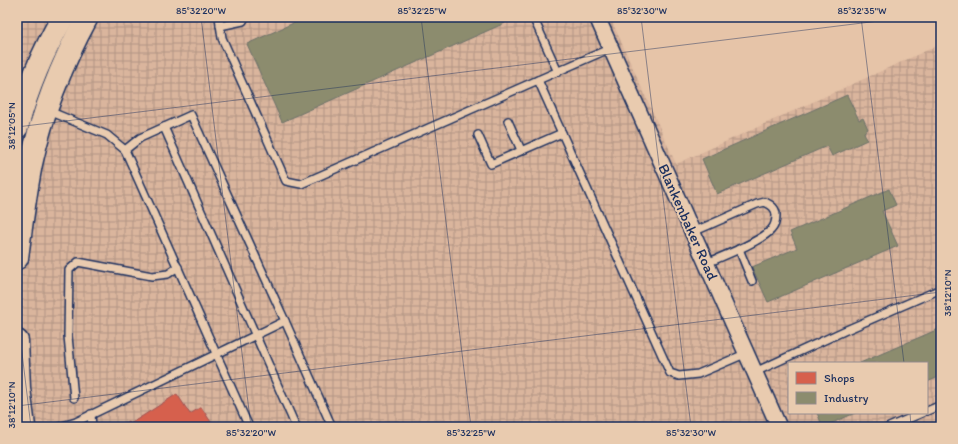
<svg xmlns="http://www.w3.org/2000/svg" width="958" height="444" viewBox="0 0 958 444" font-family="Itim,sans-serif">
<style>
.industrial{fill:url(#industrial-grid);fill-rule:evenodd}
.shops{fill:#d6604d;stroke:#9e5152}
.industry{fill:#8c8c6e;stroke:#6a7069}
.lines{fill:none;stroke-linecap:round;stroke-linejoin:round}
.service-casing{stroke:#1b2f5e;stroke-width:10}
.minor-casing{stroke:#1b2f5e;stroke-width:18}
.primary-casing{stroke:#1b2f5e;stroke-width:25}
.service{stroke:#e9cbaf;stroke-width:7}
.minor{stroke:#e9cbaf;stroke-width:15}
.primary{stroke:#e9cbaf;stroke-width:22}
.ticks{fill:none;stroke:#1b2f5e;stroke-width:1;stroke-opacity:0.45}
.labels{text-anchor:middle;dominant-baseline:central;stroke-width:4;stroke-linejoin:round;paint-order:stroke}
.street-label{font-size:15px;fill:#1b2f5e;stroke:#e9cbaf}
.neatline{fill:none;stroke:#1b2f5e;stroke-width:1.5}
.ticks-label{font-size:10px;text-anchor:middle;fill:#1b2f5e}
</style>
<defs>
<pattern id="industrial-grid" width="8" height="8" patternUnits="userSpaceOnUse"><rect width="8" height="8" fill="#dab59d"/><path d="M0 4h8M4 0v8" fill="none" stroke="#b09483"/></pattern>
</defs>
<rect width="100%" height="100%" fill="#e6c4a8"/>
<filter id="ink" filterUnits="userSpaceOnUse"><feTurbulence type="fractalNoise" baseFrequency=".025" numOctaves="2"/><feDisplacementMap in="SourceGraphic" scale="8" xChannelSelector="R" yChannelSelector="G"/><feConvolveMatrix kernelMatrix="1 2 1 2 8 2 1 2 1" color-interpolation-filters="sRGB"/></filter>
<g filter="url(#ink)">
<path class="industrial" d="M 17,17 L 610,17 L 676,164 L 941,44 L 941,427 L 17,427 ZM 789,363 L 927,363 L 927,413 L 789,413 Z"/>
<path class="shops" d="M 177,394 L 190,414 L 201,407 L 213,425 L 209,427 L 122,427 L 122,425 L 128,421 L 130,424 Z"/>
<g class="industry">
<path d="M 298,17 L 502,17 L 505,23 L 282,122 L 247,44 L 300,20 Z"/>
<path d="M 847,95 L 859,120 L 863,118 L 868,129 L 864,132 L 867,140 L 832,156 L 827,146 L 717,194 L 702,159 Z"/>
<path d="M 889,189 L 896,205 L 882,211 L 898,246 L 768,302 L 752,267 L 797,248 L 790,232 Z"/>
<path d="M 941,328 L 941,376 L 927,382 L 927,363 L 860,363 Z"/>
<path d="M 817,413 L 855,413 L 823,427 Z"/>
</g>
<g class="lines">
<defs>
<g id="service">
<path d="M 219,17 L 222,38 L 286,181 L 301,184 L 611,48"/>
<path d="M 533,17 L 558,72"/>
<path d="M 220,26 L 243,21 L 245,17"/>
<path d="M 538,80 L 670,373 L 679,376 L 698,374 L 747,353"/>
<path d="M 49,111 L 107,135 L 125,150 L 249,427"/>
<path d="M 508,121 L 521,150"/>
<path d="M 164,127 L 296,427"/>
<path d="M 478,135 L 491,164 L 562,133"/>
<path d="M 693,232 L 757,204 L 765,202 C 771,205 776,208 776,215 C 776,221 775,226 771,230 C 760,242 723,256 707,263"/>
<path d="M 739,249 L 752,281"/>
<path d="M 285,321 L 332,427"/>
<path d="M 755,372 L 844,331 L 941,289"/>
<path d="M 74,398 L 68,336 L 69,270 L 78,262 L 152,276 L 168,274 L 178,267"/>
<path d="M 927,411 L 941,405"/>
<path d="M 91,414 L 92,427"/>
<path d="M 59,427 L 76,422 L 285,321 L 191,115 L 140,138 L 125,150"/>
<path d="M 889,427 L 922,413"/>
</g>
<path id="minor" d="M 597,17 L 779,427"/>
<g id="primary">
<path d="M 17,127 C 28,87 42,53 63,17"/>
<path d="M 17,258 C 21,226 25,195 31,164 C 42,113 62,63 87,17"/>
<path d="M 17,341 L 19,388 L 24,427"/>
</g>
</defs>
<use href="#service" class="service-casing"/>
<use href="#minor" class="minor-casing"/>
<use href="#primary" class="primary-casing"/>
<use href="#service" class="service"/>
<use href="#minor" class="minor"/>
<use href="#primary" class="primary"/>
</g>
</g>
<path class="ticks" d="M 201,17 L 251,427M 421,17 L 471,427M 641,17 L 691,427M 861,17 L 904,363M 17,127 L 911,17M 17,312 L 31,427M 17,406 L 941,292M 910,413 L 911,427"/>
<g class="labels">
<g class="street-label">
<text transform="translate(688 222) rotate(66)">Blankenbaker Road</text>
</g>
</g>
<rect width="958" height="444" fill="none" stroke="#e9cbaf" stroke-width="44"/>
<rect x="788" y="362" width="140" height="52" fill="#e9cbaf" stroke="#978d8f"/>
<rect x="796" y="372" width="20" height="12" fill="#d6604d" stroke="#978d8f"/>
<text x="824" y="382" font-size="12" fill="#1b2f5e">Shops</text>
<rect x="796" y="392" width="20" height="12" fill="#8c8c6e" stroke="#978d8f"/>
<text x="824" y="402" font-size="12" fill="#1b2f5e">Industry</text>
<rect x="22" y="22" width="914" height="400" class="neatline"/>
<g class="ticks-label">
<text x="201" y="14">85°32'20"W</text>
<text x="422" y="14">85°32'25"W</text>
<text x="642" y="14">85°32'30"W</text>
<text x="862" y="14">85°32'35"W</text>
<text transform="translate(11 126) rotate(-90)" y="4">38°12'05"N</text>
<text transform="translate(947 293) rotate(-90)" y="4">38°12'10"N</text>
<text transform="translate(11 405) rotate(-90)" y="4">38°12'10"N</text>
<text x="251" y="436">85°32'20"W</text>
<text x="471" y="436">85°32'25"W</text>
<text x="691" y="436">85°32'30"W</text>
</g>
</svg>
